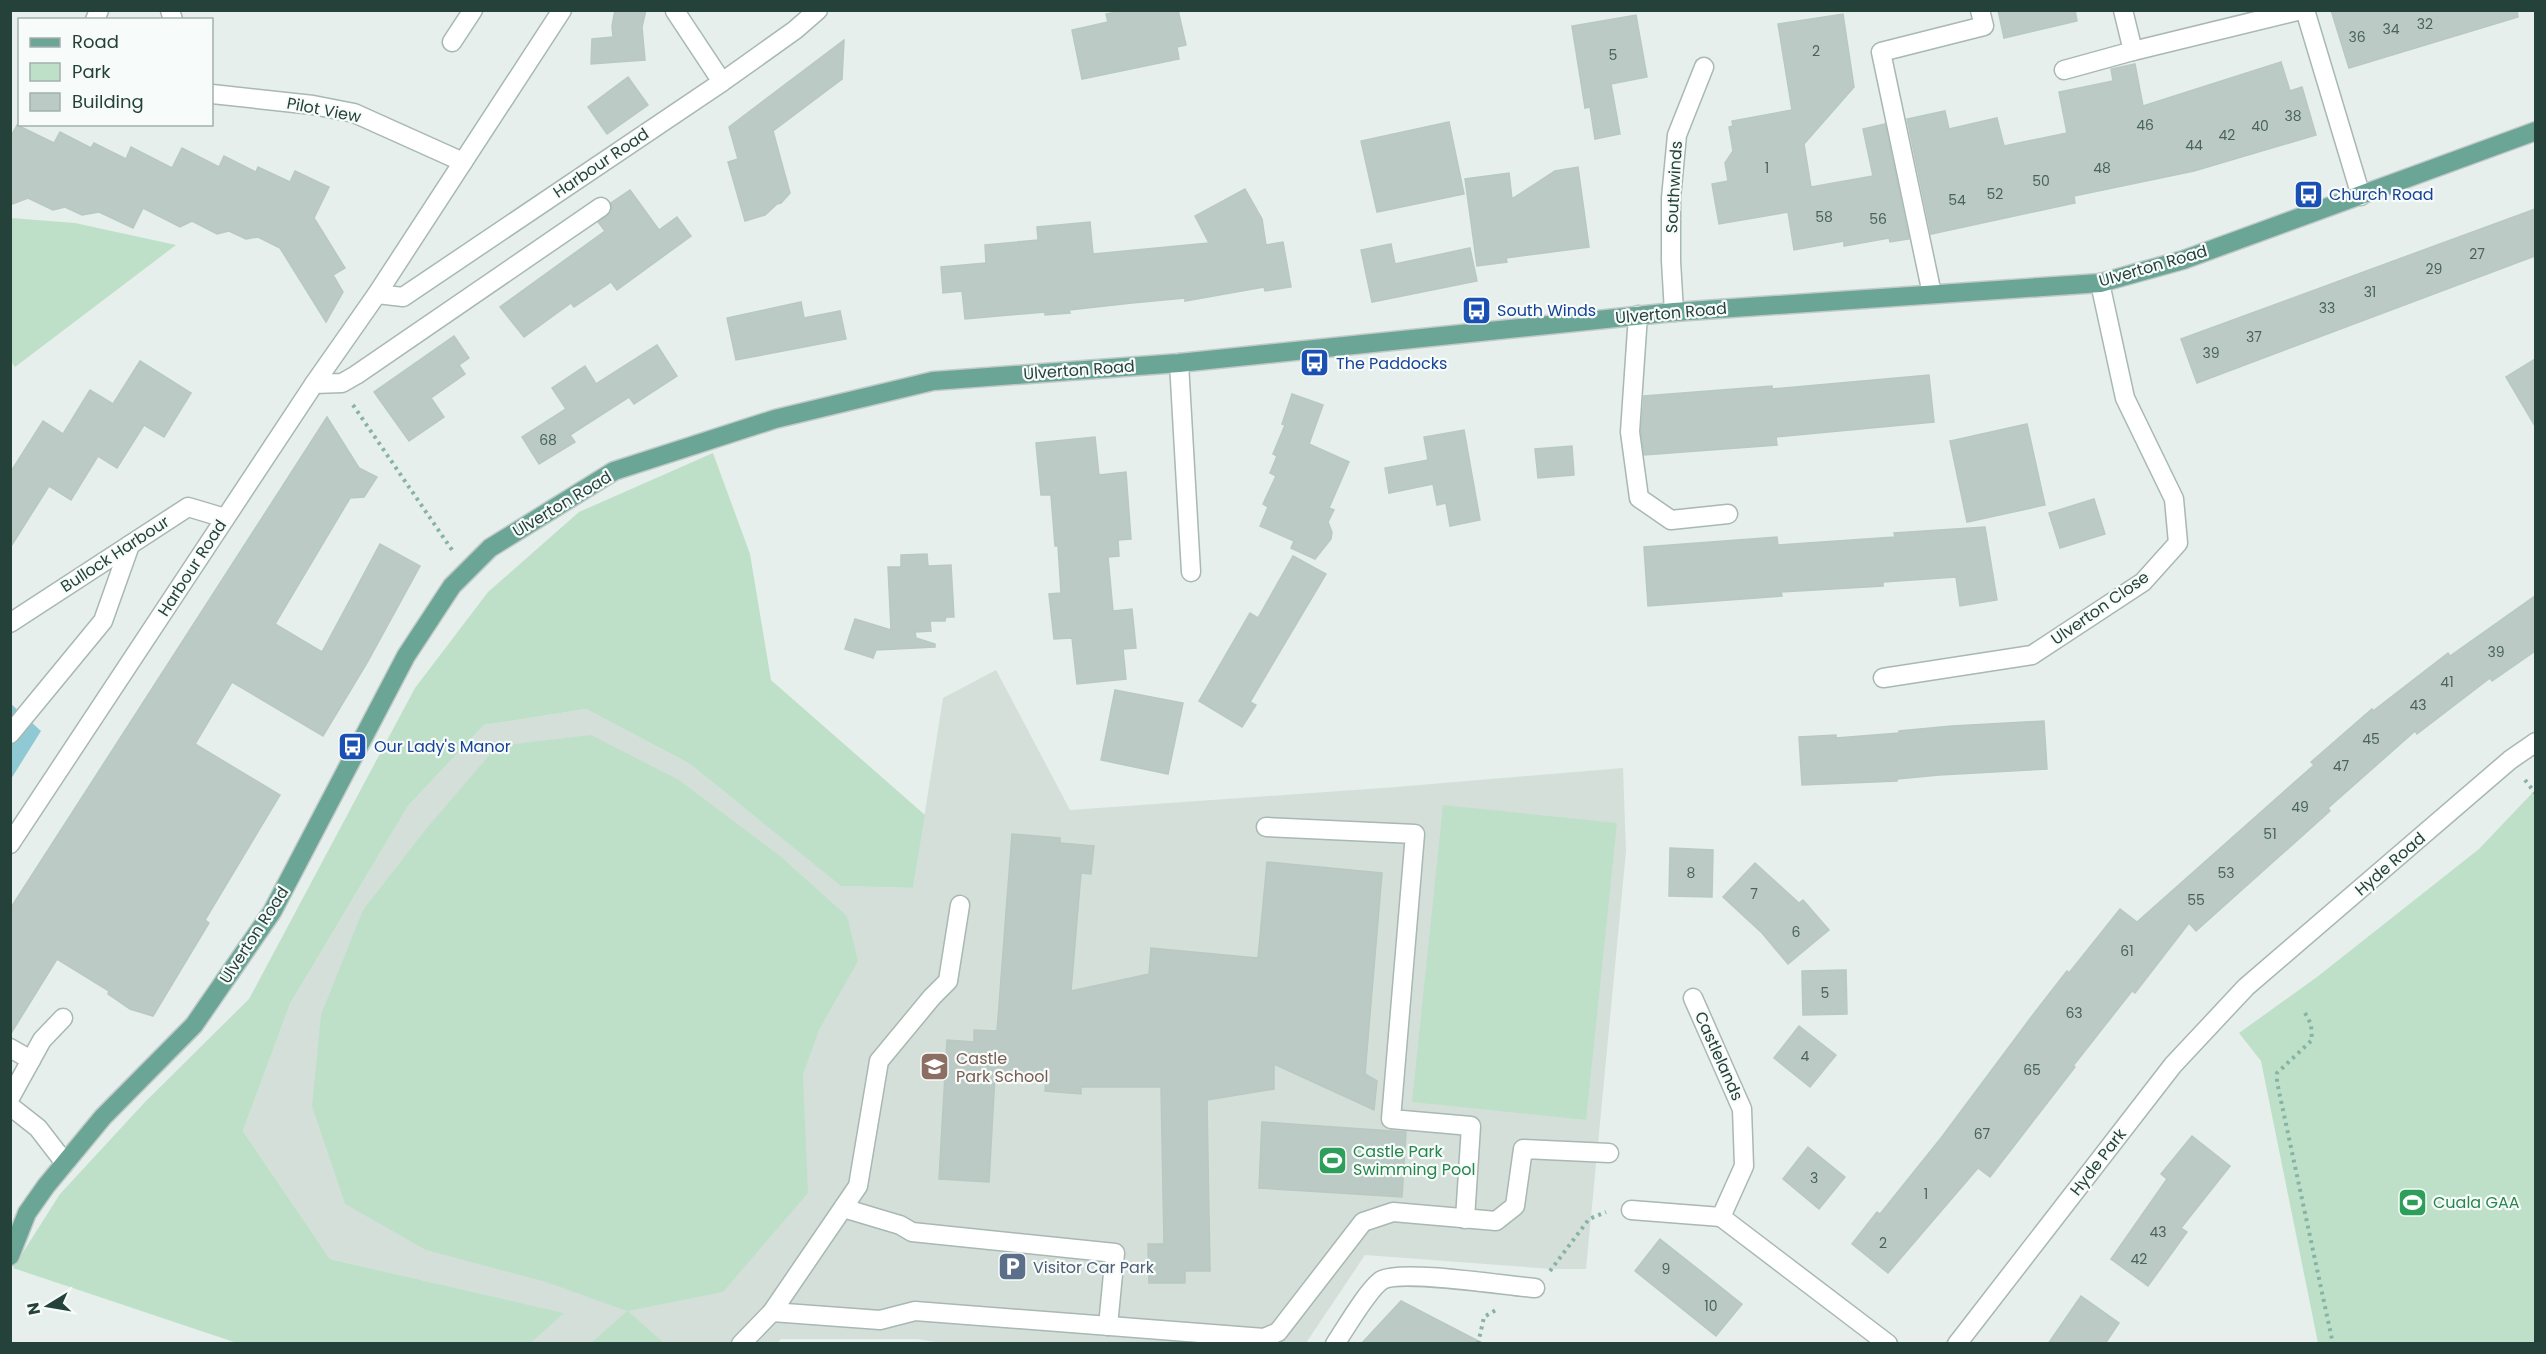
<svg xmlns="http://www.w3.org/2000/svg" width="2546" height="1354" viewBox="0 0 2546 1354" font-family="Poppins,sans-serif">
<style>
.built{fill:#d4dfda}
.green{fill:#bfe0c8}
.water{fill:#8ec9d4}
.building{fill:#bbcac4;stroke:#b8c9c2;stroke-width:1.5}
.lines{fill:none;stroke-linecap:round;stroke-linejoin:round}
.minor-casing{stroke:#a8b8b2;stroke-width:21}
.major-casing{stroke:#c2cac8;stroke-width:21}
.path{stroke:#86b3a5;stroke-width:4;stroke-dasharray:3 4.5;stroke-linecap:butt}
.minor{stroke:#fff;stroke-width:18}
.major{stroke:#6aa596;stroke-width:18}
.labels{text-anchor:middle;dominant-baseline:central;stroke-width:4.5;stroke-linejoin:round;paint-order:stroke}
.number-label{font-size:14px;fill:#4a645c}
.street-label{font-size:16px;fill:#24423a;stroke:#f7fbf9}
.transit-label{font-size:16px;fill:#164399;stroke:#f7fbf9;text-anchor:start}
.education-label{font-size:16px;fill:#785e54;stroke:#f7fbf9;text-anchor:start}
.leisure-label{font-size:16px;fill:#27864d;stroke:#f7fbf9;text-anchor:start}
.service-label{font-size:16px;fill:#4e5e75;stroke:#f7fbf9;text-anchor:start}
</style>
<rect width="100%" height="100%" fill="#e6efeb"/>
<path class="built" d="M 996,670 L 1070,810 L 1396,787 L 1623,768 L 1626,851 L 1586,1269 L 1552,1269 L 1365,1255 L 1306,1343 L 948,1344 L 917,1339 L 781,1339 L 777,1344 L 531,1343 L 563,1313 L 330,1259 L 243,1131 L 290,1004 L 408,806 L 484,725 L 586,709 L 690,764 L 842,886 L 913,888 L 943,698 Z"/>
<g class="green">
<path d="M 11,218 L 75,223 L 176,245 L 15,367 L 10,360 Z"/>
<path d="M 713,453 L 750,554 L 771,680 L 925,815 L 913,888 L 841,886 L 690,764 L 586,709 L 484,725 L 408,806 L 290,1004 L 243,1131 L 330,1259 L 564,1313 L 531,1343 L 237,1343 L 13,1268 L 60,1194 L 145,1102 L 249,999 L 415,688 L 488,592 L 579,512 Z"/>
<path d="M 591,735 L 679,780 L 780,856 L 847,916 L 858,961 L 819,1030 L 803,1075 L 808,1193 L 723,1292 L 628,1311 L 664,1343 L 591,1343 L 627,1311 L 546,1282 L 426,1250 L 345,1204 L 312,1106 L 321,1015 L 363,910 L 426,829 L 497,746 Z"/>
<path d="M 2535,790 L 2535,1343 L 2318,1343 L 2261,1061 L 2239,1033 L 2317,977 L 2479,849 Z"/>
<path d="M 1443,805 L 1617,823 L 1586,1120 L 1412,1102 Z"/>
</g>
<path class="water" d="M 11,704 L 41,731 L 11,779 Z"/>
<g class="building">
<path d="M 615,10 L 646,10 L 642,27 L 645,60 L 591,64 L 592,39 L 613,37 L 612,26 Z"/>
<path d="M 1125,10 L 1178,10 L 1186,45 L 1177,47 L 1179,59 L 1082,79 L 1072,30 L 1108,22 L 1106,14 Z"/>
<path d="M 1998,10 L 2075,10 L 2077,21 L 2004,38 Z"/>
<path d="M 2331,10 L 2517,10 L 2518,17 L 2349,68 Z"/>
<path d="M 1843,14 L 1854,87 L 1804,144 L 1811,187 L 1873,176 L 1863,129 L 1885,124 L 1909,239 L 1890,242 L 1889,238 L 1844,246 L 1844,241 L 1794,250 L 1788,212 L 1719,224 L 1712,184 L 1728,181 L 1725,163 L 1733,151 L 1729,127 L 1733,126 L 1732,121 L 1792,110 L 1778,24 Z"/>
<path d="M 1636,15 L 1647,77 L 1611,84 L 1620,134 L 1595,139 L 1590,107 L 1585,108 L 1572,26 Z"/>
<path d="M 844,40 L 842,79 L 773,131 L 790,193 L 781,203 L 777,204 L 765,215 L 745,221 L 728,162 L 738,159 L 729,127 Z"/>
<path d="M 2281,62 L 2290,91 L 2302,87 L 2316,135 L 2194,171 L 2074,196 L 2075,203 L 1931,234 L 1907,119 L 1945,111 L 1949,129 L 1997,118 L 2004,146 L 2067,133 L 2059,92 L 2113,81 L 2111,69 L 2135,64 L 2143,106 Z"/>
<path d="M 628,77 L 648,105 L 607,134 L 588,107 Z"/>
<path d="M 1449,122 L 1464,194 L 1377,212 L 1361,141 Z"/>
<path d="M 17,125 L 54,143 L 60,132 L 91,148 L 94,143 L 126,159 L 131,147 L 172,168 L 182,148 L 219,167 L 224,156 L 256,172 L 258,167 L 290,182 L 295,171 L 329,187 L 314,218 L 345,268 L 333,275 L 343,292 L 326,322 L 280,248 L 258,237 L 246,239 L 229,231 L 217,234 L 192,221 L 180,227 L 143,208 L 133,228 L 99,212 L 82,215 L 65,207 L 53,210 L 28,198 L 10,205 L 10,138 Z"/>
<path d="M 1578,167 L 1589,247 L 1506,258 L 1507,262 L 1477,266 L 1465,179 L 1509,173 L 1512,199 L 1555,171 Z"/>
<path d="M 1245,189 L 1262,219 L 1266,245 L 1283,242 L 1291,287 L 1265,291 L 1264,287 L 1185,301 L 1185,298 L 1132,303 L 1069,310 L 1070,313 L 1045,315 L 1045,312 L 965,319 L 962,291 L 943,293 L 941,267 L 986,263 L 985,245 L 1038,240 L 1037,227 L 1090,222 L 1093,254 L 1209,243 L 1195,216 Z"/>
<path d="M 630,190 L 659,230 L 677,217 L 691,236 L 617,290 L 611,282 L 574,307 L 571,303 L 524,337 L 500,307 L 605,231 L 598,222 L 611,212 L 611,203 Z"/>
<path d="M 2535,209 L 2535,256 L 2197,383 L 2181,339 Z"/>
<path d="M 1391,244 L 1395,264 L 1470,248 L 1477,281 L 1372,302 L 1361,250 Z"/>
<path d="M 801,302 L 804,318 L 840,311 L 846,339 L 736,360 L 727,318 Z"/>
<path d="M 454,336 L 469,358 L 459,365 L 465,374 L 431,398 L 444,417 L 409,441 L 374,392 Z"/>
<path d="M 657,345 L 677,376 L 634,404 L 629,397 L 570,435 L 575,442 L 539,464 L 522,437 L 566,409 L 552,388 L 585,366 L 596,384 Z"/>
<path d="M 2535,359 L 2535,426 L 2506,377 Z"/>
<path d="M 140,361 L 191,393 L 164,437 L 144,425 L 117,468 L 98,456 L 71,500 L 49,486 L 10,548 L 10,473 L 43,421 L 63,434 L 90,390 L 113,404 Z"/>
<path d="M 1929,375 L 1934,422 L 1776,437 L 1777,445 L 1644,455 L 1641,431 L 1644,396 L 1772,386 L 1772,389 Z"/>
<path d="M 1292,394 L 1323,405 L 1309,444 L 1349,462 L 1329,508 L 1334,510 L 1328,522 L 1332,532 L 1331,539 L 1315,559 L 1291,548 L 1294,541 L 1260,526 L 1268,507 L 1263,504 L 1276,476 L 1270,473 L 1277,456 L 1273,454 L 1285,425 L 1282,424 Z"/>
<path d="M 327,417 L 359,468 L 377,477 L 364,497 L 350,498 L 275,624 L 322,652 L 380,544 L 420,566 L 367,663 L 323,736 L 232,682 L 195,744 L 280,795 L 205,920 L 209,923 L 153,1016 L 130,1009 L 108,994 L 109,991 L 57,959 L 10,1035 L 10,909 Z"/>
<path d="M 2027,424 L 2045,505 L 1967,522 L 1950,441 Z"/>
<path d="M 1464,430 L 1480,520 L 1450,526 L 1446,503 L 1437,505 L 1433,484 L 1389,493 L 1385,468 L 1428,460 L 1424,437 Z"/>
<path d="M 1095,437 L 1099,475 L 1126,472 L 1131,539 L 1118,540 L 1119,556 L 1108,557 L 1113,611 L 1132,609 L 1136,648 L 1123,649 L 1126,679 L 1077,684 L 1072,638 L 1054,639 L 1049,594 L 1061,593 L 1058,546 L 1055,546 L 1051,495 L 1041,495 L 1036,443 Z"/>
<path d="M 1572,446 L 1574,475 L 1538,478 L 1535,449 Z"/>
<path d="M 2094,499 L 2105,534 L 2060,548 L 2049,513 Z"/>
<path d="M 1985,527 L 1997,600 L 1960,606 L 1956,577 L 1883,582 L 1883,586 L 1781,592 L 1782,596 L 1648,606 L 1644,547 L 1777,537 L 1778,545 L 1895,537 L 1894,533 Z"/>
<path d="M 927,554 L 928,566 L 951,565 L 954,617 L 946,617 L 945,621 L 930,621 L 931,631 L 915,632 L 916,638 L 935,644 L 935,647 L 876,650 L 873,658 L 845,649 L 855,619 L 891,630 L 888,567 L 901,567 L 901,555 Z"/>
<path d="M 1293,556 L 1326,574 L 1250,702 L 1256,705 L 1242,727 L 1199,701 L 1250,613 L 1258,618 Z"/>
<path d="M 2535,596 L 2535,651 L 2492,681 L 2490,678 L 2417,734 L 2415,731 L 2328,808 L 2330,811 L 2196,931 L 2189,923 L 2135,993 L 2132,991 L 2073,1066 L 2075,1067 L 1990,1177 L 1978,1168 L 1888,1273 L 1852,1244 L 1877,1212 L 1880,1214 L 1941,1138 L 2032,1016 L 2067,971 L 2069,973 L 2120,909 L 2137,922 L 2314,765 L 2311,762 L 2372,709 L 2373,711 L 2448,653 L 2450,656 Z"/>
<path d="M 1115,690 L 1183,703 L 1168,774 L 1101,760 Z"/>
<path d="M 2044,721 L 2047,769 L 1939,775 L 1897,779 L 1897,781 L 1802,785 L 1799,737 L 1836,735 L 1836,738 L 1899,733 L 1899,731 L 1952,726 Z"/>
<path d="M 1012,834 L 1060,838 L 1060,843 L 1094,846 L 1091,874 L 1081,873 L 1071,991 L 1149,974 L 1151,948 L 1258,958 L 1267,862 L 1382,873 L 1365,1074 L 1377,1081 L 1374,1110 L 1274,1064 L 1274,1089 L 1207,1100 L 1210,1271 L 1185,1271 L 1185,1283 L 1149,1283 L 1148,1244 L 1164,1244 L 1161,1087 L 1081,1087 L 1081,1094 L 1045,1091 L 1046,1078 L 995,1075 L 989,1182 L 939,1179 L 947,1040 L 974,1042 L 974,1030 L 997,1031 Z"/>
<path d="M 1670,848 L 1713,850 L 1712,897 L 1669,896 Z"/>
<path d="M 1755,863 L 1799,903 L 1803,900 L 1829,930 L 1788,964 L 1762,933 L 1723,897 Z"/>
<path d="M 1846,970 L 1847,1014 L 1803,1015 L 1802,971 Z"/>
<path d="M 1799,1026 L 1836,1055 L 1810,1087 L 1774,1058 Z"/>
<path d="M 1262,1122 L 1406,1132 L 1402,1197 L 1259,1188 Z"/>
<path d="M 2192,1136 L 2230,1166 L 2181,1228 L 2187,1232 L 2148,1286 L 2111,1259 L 2167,1179 L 2161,1174 Z"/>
<path d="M 1808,1147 L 1845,1177 L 1819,1209 L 1783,1179 Z"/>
<path d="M 1660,1239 L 1742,1304 L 1716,1336 L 1635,1271 Z"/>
<path d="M 2081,1296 L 2119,1323 L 2105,1344 L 2048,1344 Z"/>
<path d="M 1401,1301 L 1484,1344 L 1361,1344 Z"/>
</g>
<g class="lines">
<defs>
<g id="minor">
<path d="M 170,10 L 173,20"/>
<path d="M 2305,10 L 2361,196"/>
<path d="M 675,11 L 722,82"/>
<path d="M 95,20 L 99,10"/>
<path d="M 452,42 L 473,10"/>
<path d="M 2133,51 L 2301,10"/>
<path d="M 2064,70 L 2133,51 L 2123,10"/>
<path d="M 212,94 L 313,105 L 354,113 L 463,162"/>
<path d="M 377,294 L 403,297 L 722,82 L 795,30 L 818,10"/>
<path d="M 1932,294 L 1881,52 L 1984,26 L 1980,10"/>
<path d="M 1674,312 L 1671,261 L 1671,198 L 1677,135 L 1704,67"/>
<path d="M 1638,315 L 1630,432 L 1639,498 L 1671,520 L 1728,514"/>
<path d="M 1179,363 L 1191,572"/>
<path d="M 314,384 L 342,383 L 356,375 L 601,207"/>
<path d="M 10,623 L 188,507 L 225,518"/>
<path d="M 1883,678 L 2032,655 L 2143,582 L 2178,543 L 2174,499 L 2125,398 L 2100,283"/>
<path d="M 10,734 L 103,621 L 130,545"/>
<path d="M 1266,827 L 1415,834 L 1391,1119 L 1471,1126 L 1465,1219"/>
<path d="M 10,844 L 314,384 L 377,294 L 562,10"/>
<path d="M 1693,998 L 1742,1109 L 1744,1166 L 1721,1217 L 1888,1344"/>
<path d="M 10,1048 L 31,1060"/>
<path d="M 10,1098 L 42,1040 L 63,1018"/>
<path d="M 10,1106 L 38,1128 L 65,1163"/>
<path d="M 843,1208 L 900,1225 L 912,1232 L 1115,1253 L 1108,1326"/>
<path d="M 1631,1210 L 1721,1217"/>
<path d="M 772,1312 L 880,1320 L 915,1311 L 1264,1338 L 1278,1332 L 1363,1222 L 1393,1212 L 1496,1221 L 1515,1206 L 1523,1149 L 1609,1153"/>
<path d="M 741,1344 L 772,1312 L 858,1186 L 879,1061 L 932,997 L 948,981 L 960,905"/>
<path d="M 1335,1344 C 1345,1329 1369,1288 1382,1280 C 1403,1269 1507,1286 1535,1288"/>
<path d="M 1957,1344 L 2173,1065 L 2246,987 L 2510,760 L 2536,742"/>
</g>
<path id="major" d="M 10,1256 L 27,1213 L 46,1186 L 103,1117 L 194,1025 L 272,912 L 406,656 L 452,586 L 490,548 L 614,471 L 775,419 L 933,381 L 1179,363 L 1674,312 L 2100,283 L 2183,260 L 2536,131"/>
</defs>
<use href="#minor" class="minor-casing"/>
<use href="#major" class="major-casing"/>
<g class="path">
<path d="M 353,405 L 452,550"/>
<path d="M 2525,780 L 2536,794"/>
<path d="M 2305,1013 L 2311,1024 L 2312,1040 L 2277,1073 L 2277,1082 L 2333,1344"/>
<path d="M 1550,1271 L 1589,1219 L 1606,1212"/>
<path d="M 1478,1344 L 1484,1317 L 1496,1310"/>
</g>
<use href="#minor" class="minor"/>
<use href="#major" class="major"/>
</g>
<defs>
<symbol id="bus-square" viewBox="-11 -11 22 22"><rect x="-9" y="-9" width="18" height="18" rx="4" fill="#1a4fb4" stroke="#f7fbf9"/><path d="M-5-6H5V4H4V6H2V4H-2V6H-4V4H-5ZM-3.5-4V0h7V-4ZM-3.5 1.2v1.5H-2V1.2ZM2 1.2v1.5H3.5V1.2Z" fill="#fff"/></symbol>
<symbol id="school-square" viewBox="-11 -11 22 22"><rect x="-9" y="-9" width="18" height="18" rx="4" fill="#8d6e63" stroke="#f7fbf9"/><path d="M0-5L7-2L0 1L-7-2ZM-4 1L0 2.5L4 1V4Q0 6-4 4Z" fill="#fff"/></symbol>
<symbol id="stadium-square" viewBox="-11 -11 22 22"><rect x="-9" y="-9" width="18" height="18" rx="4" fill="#2e9e5b" stroke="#f7fbf9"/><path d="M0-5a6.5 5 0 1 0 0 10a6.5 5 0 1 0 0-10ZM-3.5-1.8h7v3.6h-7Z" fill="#fff"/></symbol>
<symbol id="parking-square" viewBox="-11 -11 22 22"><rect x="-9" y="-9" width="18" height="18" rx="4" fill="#5c6f8a" stroke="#f7fbf9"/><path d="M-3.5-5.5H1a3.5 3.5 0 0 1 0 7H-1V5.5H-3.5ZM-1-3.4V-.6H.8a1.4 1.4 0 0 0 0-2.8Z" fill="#fff"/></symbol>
</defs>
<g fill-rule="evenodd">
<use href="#bus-square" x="2292" y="178" width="33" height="33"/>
<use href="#bus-square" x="1460" y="294" width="33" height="33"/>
<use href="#bus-square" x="1298" y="346" width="33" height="33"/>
<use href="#bus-square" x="336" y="730" width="33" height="33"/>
<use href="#school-square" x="918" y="1050" width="33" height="33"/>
<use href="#stadium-square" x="1316" y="1144" width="33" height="33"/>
<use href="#stadium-square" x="2396" y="1186" width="33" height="33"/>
<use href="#parking-square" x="996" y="1250" width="33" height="33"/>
</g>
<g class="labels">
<g class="number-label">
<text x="2425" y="24">32</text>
<text x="2391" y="29">34</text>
<text x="2357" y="37">36</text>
<text x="1816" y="51">2</text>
<text x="1613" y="55">5</text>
<text x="2293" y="116">38</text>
<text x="2145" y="125">46</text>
<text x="2260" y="126">40</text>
<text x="2227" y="135">42</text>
<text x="2194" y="145">44</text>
<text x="1767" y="168">1</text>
<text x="2102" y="168">48</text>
<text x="2041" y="181">50</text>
<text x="1995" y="194">52</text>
<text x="1957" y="200">54</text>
<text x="1824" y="217">58</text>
<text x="1878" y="219">56</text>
<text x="2477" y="254">27</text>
<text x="2434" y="269">29</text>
<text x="2370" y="292">31</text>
<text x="2327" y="308">33</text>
<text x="2254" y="337">37</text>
<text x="2211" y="353">39</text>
<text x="548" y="440">68</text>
<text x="2496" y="652">39</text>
<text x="2447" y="682">41</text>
<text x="2418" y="705">43</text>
<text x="2371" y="739">45</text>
<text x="2341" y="766">47</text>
<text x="2300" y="807">49</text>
<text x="2270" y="834">51</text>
<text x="1691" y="873">8</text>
<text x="2226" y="873">53</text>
<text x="1754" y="894">7</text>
<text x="2196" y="900">55</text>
<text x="1796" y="932">6</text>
<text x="2127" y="951">61</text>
<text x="1825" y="993">5</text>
<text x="2074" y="1013">63</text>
<text x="1805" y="1056">4</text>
<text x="2032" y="1070">65</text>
<text x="1982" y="1134">67</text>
<text x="1814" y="1178">3</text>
<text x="1926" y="1194">1</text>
<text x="2158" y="1232">43</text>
<text x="1883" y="1243">2</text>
<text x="2139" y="1259">42</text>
<text x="1666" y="1269">9</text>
<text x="1711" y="1306">10</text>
</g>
<g class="street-label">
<text transform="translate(324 110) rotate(11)">Pilot View</text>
<text transform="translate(601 163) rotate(-34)">Harbour Road</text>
<text transform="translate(1674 187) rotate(-87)">Southwinds</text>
<text transform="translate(2153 266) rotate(-16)">Ulverton Road</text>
<text transform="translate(1671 313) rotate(-5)">Ulverton Road</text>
<text transform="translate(1079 370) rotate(-4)">Ulverton Road</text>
<text transform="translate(562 504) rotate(-31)">Ulverton Road</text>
<text transform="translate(115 554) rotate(-33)">Bullock Harbour</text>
<text transform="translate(192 568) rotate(-57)">Harbour Road</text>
<text transform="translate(2100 608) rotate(-35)">Ulverton Close</text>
<text transform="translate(2390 864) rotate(-41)">Hyde Road</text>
<text transform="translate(254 935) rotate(-57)">Ulverton Road</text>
<text transform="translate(1719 1056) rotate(66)">Castlelands</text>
<text transform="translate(2098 1162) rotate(-52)">Hyde Park</text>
</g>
<g class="transit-label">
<text x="2329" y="194">Church Road</text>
<text x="1497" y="310">South Winds</text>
<text x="1336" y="363">The Paddocks</text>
<text x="374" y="746">Our Lady's Manor</text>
</g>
<g class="education-label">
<text x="956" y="1058">Castle<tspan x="956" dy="18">Park School</tspan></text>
</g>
<g class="leisure-label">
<text x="1353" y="1151">Castle Park<tspan x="1353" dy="18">Swimming Pool</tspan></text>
<text x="2433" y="1202">Cuala GAA</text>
</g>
<g class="service-label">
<text x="1033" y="1267">Visitor Car Park</text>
</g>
</g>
<rect width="2546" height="1354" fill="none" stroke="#24423a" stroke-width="24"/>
<rect x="18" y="18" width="195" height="108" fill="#f7fbf9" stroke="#a3b1ad" stroke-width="1.5"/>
<rect x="30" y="38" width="30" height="9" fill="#6aa596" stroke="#a3b1ad" stroke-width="1.5"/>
<text x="72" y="48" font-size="18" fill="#24423a">Road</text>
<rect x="30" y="63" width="30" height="18" fill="#bfe0c8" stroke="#a3b1ad" stroke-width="1.5"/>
<text x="72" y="78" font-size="18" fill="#24423a">Park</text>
<rect x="30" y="93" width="30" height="18" fill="#bbcac4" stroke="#a3b1ad" stroke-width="1.5"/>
<text x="72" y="108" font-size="18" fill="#24423a">Building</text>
<g transform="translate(48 1306) rotate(259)" stroke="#f7fbf9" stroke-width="4.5" paint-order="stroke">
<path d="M0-4.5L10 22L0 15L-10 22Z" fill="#24423a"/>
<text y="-9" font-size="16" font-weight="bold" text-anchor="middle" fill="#24423a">N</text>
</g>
</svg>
